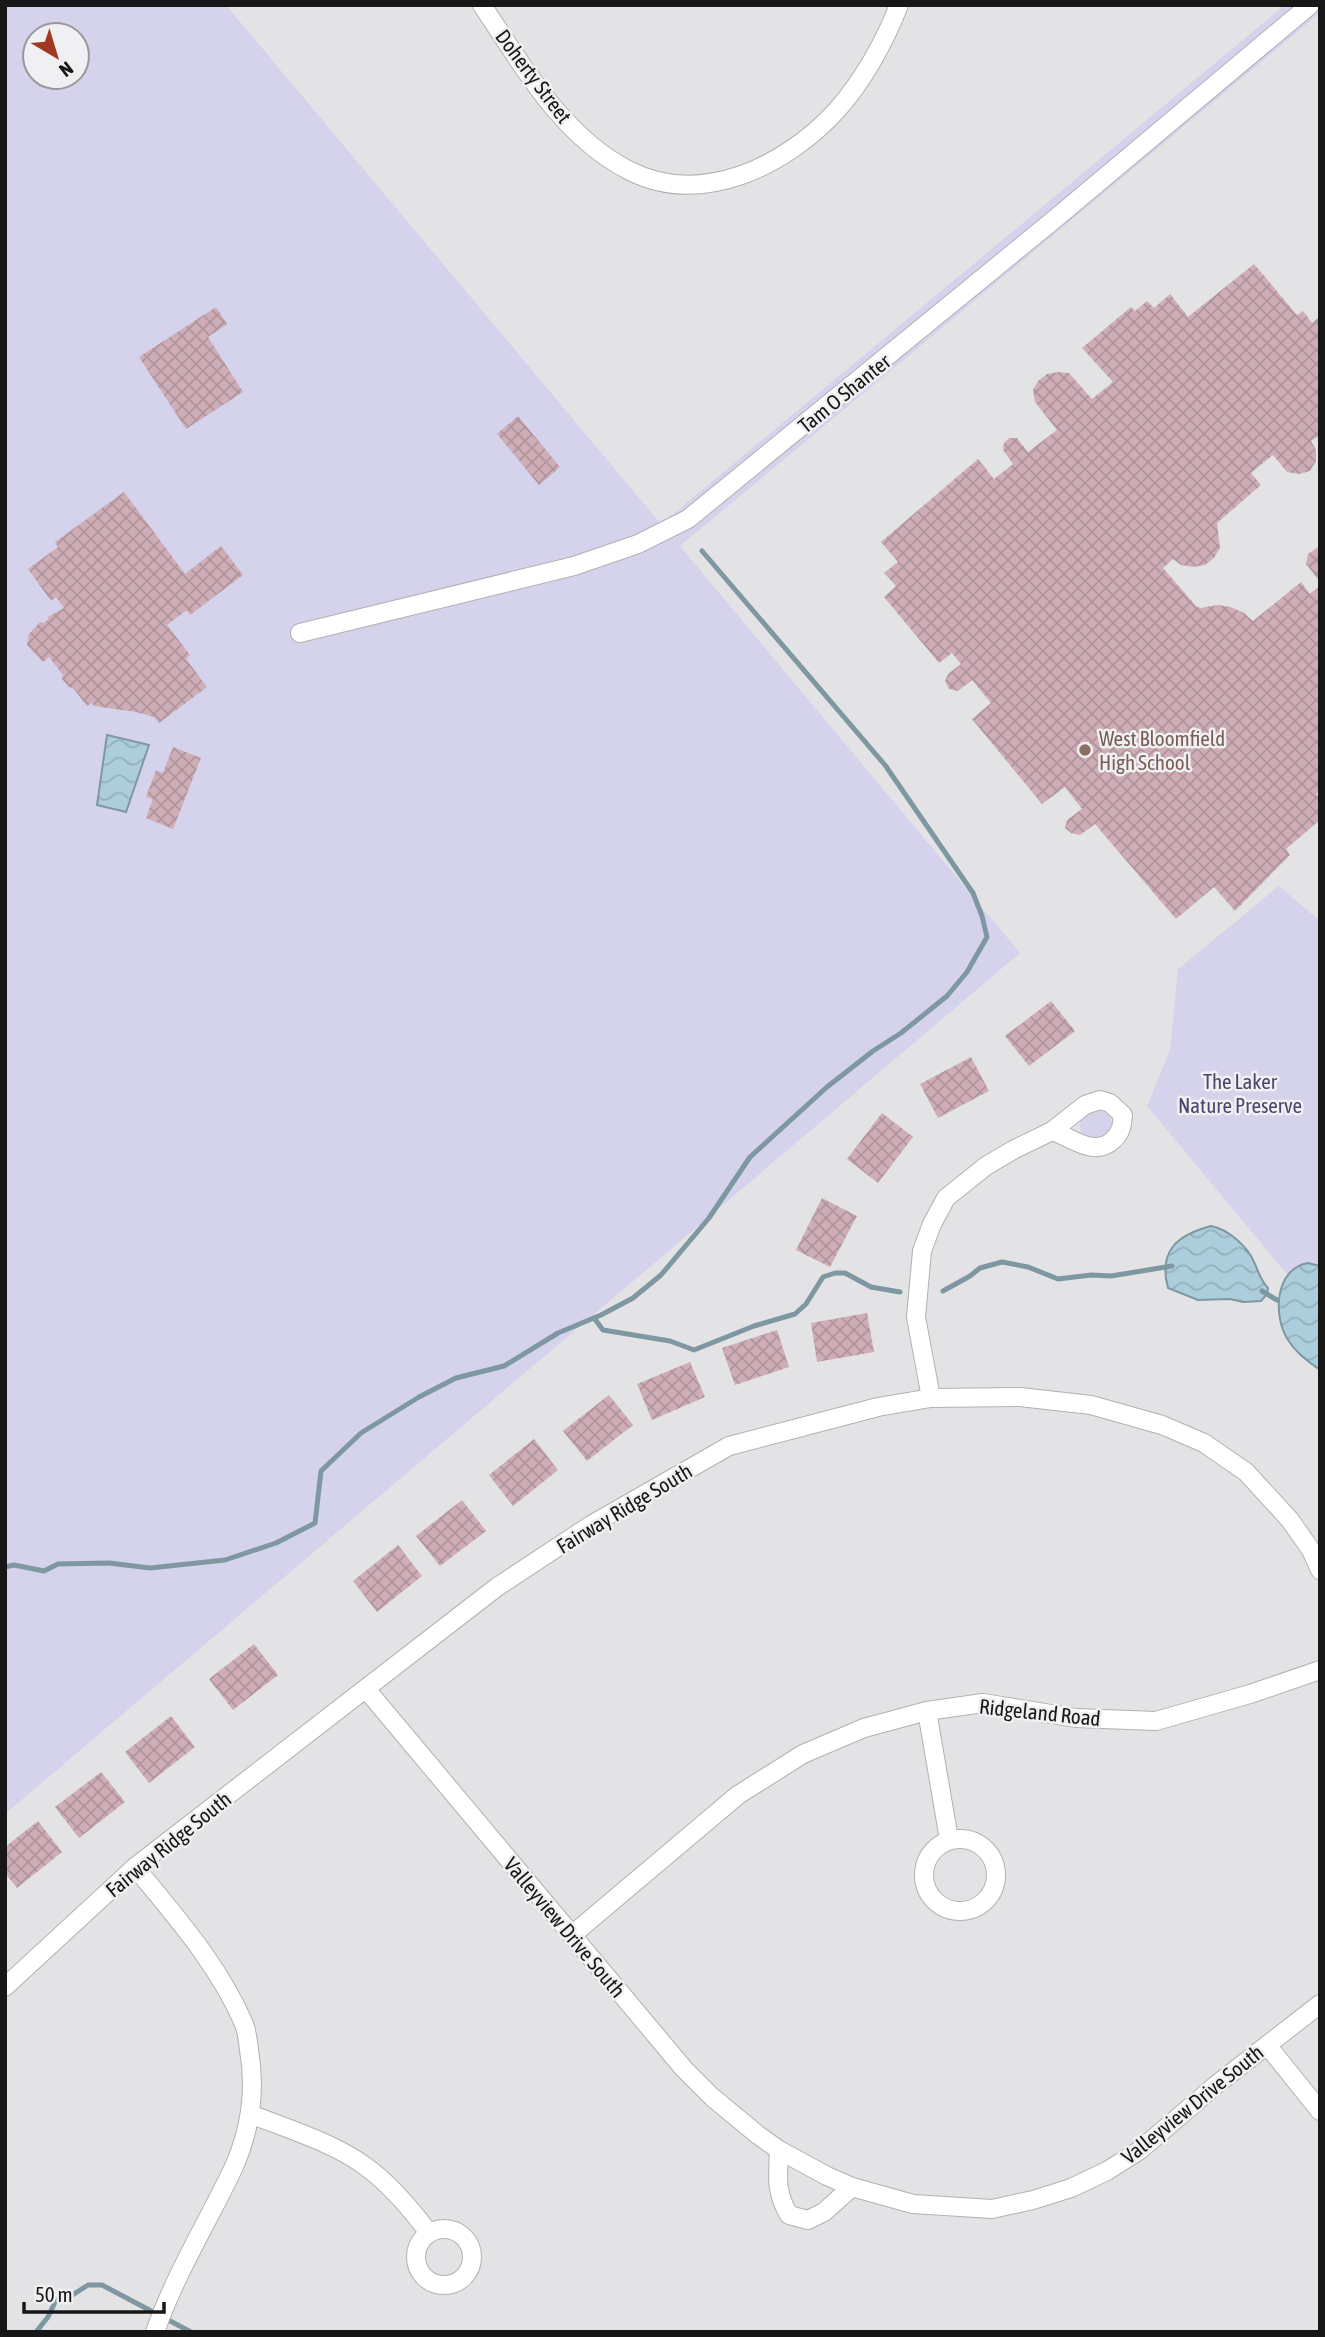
<svg xmlns="http://www.w3.org/2000/svg" width="1325" height="2337" viewBox="0 0 1325 2337" font-family="'Asap Condensed',sans-serif">
<style>
.green{fill:#d5d2ec;fill-rule:evenodd}
.water{fill:url(#water-waves);stroke:#7f97a1;stroke-width:2}
.lines{fill:none;stroke-linecap:round;stroke-linejoin:round}
.stream{stroke:#7f97a1;stroke-width:5}
.building{fill:url(#building-cross-hatch)}
.street-casing{stroke:#b1b0b3;stroke-width:20}
.street{stroke:#fff;stroke-width:18}
.education-dot{fill:#8d6e63;stroke:#f0f0f3;stroke-width:2.5}
.labels{text-anchor:middle;dominant-baseline:central;stroke-width:5;stroke-linejoin:round;paint-order:stroke}
.street-label{font-size:21px;fill:#171718;stroke:#f0f0f3}
.education-label{font-size:21px;fill:#785e54;stroke:#f0f0f3;text-anchor:start}
.park-label{font-size:21px;fill:#4a446f;stroke:#f0f0f3}
</style>
<defs>
<pattern id="water-waves" width="16" height="10" patternUnits="userSpaceOnUse" patternTransform="scale(1.75)"><rect width="16" height="10" fill="#accedc"/><path d="M0 5q4-4 8 0t8 0" fill="none" stroke="#93b0bc"/></pattern>
<pattern id="building-cross-hatch" width="8" height="8" patternUnits="userSpaceOnUse" patternTransform="scale(1.75)"><rect width="8" height="8" fill="#ceadb6"/><path d="M0 0l8 8M0 8l8-8" fill="none" stroke="#b0949c"/></pattern>
</defs>
<rect width="100%" height="100%" fill="#e3e3e6"/>
<g class="green">
<path d="M 5,5 L 226,5 L 661,524 L 1285,5 L 1320,5 L 1320,13 L 680,546 L 1020,953 L 5,1814 ZM 35,35 L 77,35 L 77,77 L 35,77 Z"/>
<path d="M 1279,886 L 1320,921 L 1320,1314 L 1147,1106 L 1170,1050 L 1178,969 Z"/>
<circle cx="1096" cy="1125" r="16"/>
</g>
<g class="water">
<path d="M 107,735 L 149,745 L 126,812 L 97,805 Z"/>
<path d="M 1211,1226 C 1228,1229 1248,1247 1254,1262 C 1259,1272 1260,1280 1268,1288 L 1267,1294 L 1261,1301 L 1243,1302 L 1230,1299 L 1198,1300 L 1168,1288 C 1158,1251 1177,1235 1211,1226 Z"/>
<path d="M 1308,1263 L 1320,1266 L 1320,1370 C 1308,1361 1296,1353 1288,1340 C 1273,1317 1274,1269 1308,1263 Z"/>
</g>
<g class="lines">
<g class="stream">
<path d="M 943,1291 L 970,1276 L 980,1268 L 1002,1262 L 1028,1267 L 1058,1279 L 1091,1275 L 1111,1276 L 1172,1266"/>
<path d="M 1262,1291 L 1277,1300"/>
<path d="M 594,1318 L 603,1330 L 670,1341 L 694,1350 L 754,1326 L 795,1314 L 806,1304 L 823,1277 L 835,1273 L 845,1273 L 871,1287 L 900,1292"/>
<path d="M 5,1567 L 14,1565 L 44,1571 L 58,1564 L 109,1563 L 150,1568 L 225,1560 L 276,1543 L 315,1523 L 321,1471 L 361,1433 L 419,1397 L 456,1378 L 504,1366 L 558,1333 L 601,1315 L 633,1298 L 661,1275 L 709,1218 L 750,1157 L 827,1087 L 873,1051 L 901,1033 L 947,996 L 967,972 L 987,937 L 982,916 L 973,893 L 885,765 L 702,551"/>
<path d="M 36,2332 L 48,2317 L 56,2300 L 71,2296 L 88,2285 L 102,2285 L 191,2332"/>
</g>
</g>
<g class="building">
<path d="M 1254,264 L 1297,315 L 1303,311 L 1312,323 L 1320,316 L 1320,435 L 1311,441 L 1316,450 L 1316,461 L 1310,471 L 1299,474 L 1287,472 L 1273,455 L 1251,473 L 1261,485 L 1217,523 L 1220,548 L 1214,558 L 1205,565 L 1193,567 L 1181,565 L 1173,559 L 1163,568 L 1196,606 L 1200,608 L 1218,605 L 1231,607 L 1244,613 L 1253,621 L 1301,582 L 1310,594 L 1320,586 L 1320,791 L 1316,794 L 1320,798 L 1320,820 L 1286,849 L 1290,855 L 1235,911 L 1214,887 L 1176,919 L 1095,824 L 1080,835 L 1071,833 L 1065,828 L 1067,820 L 1082,809 L 1065,787 L 1042,804 L 972,719 L 991,703 L 972,680 L 958,691 L 949,689 L 945,681 L 948,674 L 961,664 L 952,653 L 939,663 L 884,597 L 896,586 L 884,573 L 898,562 L 881,542 L 978,459 L 994,479 L 1013,464 L 1003,450 L 1004,443 L 1009,438 L 1017,438 L 1028,452 L 1057,430 L 1035,402 L 1033,390 L 1038,381 L 1047,374 L 1058,372 L 1069,373 L 1092,399 L 1113,382 L 1082,348 L 1131,307 L 1135,311 L 1147,301 L 1154,308 L 1170,294 L 1188,317 Z"/>
<path d="M 216,307 L 227,324 L 208,337 L 243,392 L 186,429 L 139,357 Z"/>
<path d="M 518,416 L 560,467 L 539,485 L 497,434 Z"/>
<path d="M 124,492 L 185,574 L 221,546 L 243,575 L 190,615 L 187,610 L 167,625 L 190,655 L 186,659 L 207,687 L 159,723 L 154,717 L 136,712 L 94,706 L 92,703 L 87,706 L 73,688 L 69,687 L 62,679 L 63,675 L 49,657 L 43,662 L 27,645 L 29,634 L 40,622 L 44,623 L 48,620 L 48,617 L 64,608 L 56,597 L 51,601 L 28,569 L 58,547 L 55,542 Z"/>
<path d="M 1317,548 L 1320,549 L 1320,582 L 1306,564 L 1308,554 Z"/>
<path d="M 173,747 L 201,758 L 173,829 L 146,818 L 153,799 L 146,797 L 156,770 L 163,773 Z"/>
<path d="M 1051,1001 L 1075,1031 L 1029,1066 L 1005,1036 Z"/>
<path d="M 971,1057 L 989,1091 L 938,1118 L 920,1084 Z"/>
<path d="M 882,1113 L 913,1137 L 878,1183 L 847,1159 Z"/>
<path d="M 822,1198 L 857,1216 L 830,1267 L 796,1250 Z"/>
<path d="M 867,1313 L 874,1352 L 817,1362 L 811,1323 Z"/>
<path d="M 777,1330 L 789,1367 L 735,1385 L 722,1348 Z"/>
<path d="M 690,1362 L 705,1397 L 652,1420 L 637,1384 Z"/>
<path d="M 609,1395 L 633,1425 L 587,1461 L 563,1431 Z"/>
<path d="M 534,1439 L 558,1470 L 513,1506 L 489,1475 Z"/>
<path d="M 462,1500 L 486,1531 L 440,1566 L 416,1536 Z"/>
<path d="M 398,1545 L 422,1576 L 377,1612 L 353,1581 Z"/>
<path d="M 254,1644 L 278,1675 L 233,1710 L 209,1679 Z"/>
<path d="M 171,1716 L 195,1747 L 149,1783 L 125,1752 Z"/>
<path d="M 101,1772 L 125,1802 L 79,1838 L 55,1807 Z"/>
<path d="M 38,1821 L 62,1852 L 17,1888 L 5,1873 L 5,1847 Z"/>
</g>
<g class="lines">
<defs>
<g id="street">
<path d="M 482,5 C 522,65 562,136 628,170 C 701,208 786,166 837,110 C 863,81 885,41 899,5"/>
<path d="M 300,633 L 574,566 L 638,544 L 688,519 L 1056,218 L 1310,5"/>
<path d="M 931,1398 L 916,1317 L 922,1251 L 932,1224 L 946,1198 L 986,1166 L 1013,1150 L 1052,1131 L 1085,1105 L 1100,1100 L 1110,1103 L 1123,1115 C 1122,1126 1121,1133 1113,1140 C 1094,1158 1071,1137 1052,1131"/>
<path d="M 366,1689 L 684,2069 L 712,2097 L 758,2135 L 779,2150 L 827,2176 L 852,2187 L 913,2204 L 992,2209 L 1033,2200 L 1071,2188 L 1107,2171 L 1140,2150 L 1216,2085 L 1320,2004"/>
<path d="M 927,1711 L 949,1839"/>
<circle cx="960" cy="1875" r="36"/>
<path d="M 135,1867 C 175,1916 219,1965 244,2024 C 247,2031 248,2041 249,2050 C 256,2090 250,2131 233,2169 C 207,2223 175,2275 155,2332"/>
<path d="M 572,1935 L 738,1795 L 803,1754 L 864,1728 L 927,1711 L 983,1703 L 1076,1718 L 1156,1721 L 1250,1694 L 1320,1670"/>
<path d="M 5,1987 L 135,1867 L 497,1587 L 591,1525 L 729,1446 L 878,1407 L 931,1398 L 1020,1397 L 1091,1405 L 1162,1425 L 1204,1443 L 1246,1472 L 1290,1520 L 1311,1550 L 1320,1570"/>
<path d="M 1267,2045 L 1320,2111"/>
<path d="M 250,2114 C 286,2128 334,2143 365,2166 C 390,2184 411,2209 429,2233"/>
<path d="M 779,2150 C 778,2177 775,2191 789,2215 L 808,2220 L 824,2212 L 852,2187"/>
<circle cx="444" cy="2257" r="28"/>
</g>
</defs>
<use href="#street" class="street-casing"/>
<use href="#street" class="street"/>
</g>
<circle class="education-dot" cx="1085" cy="750" r="7"/>
<g class="labels">
<g class="street-label">
<text transform="translate(534 76) rotate(53)">Doherty Street</text>
<text transform="translate(844 393) rotate(-39)">Tam O Shanter</text>
<text transform="translate(624 1508) rotate(-31)">Fairway Ridge South</text>
<text transform="translate(1040 1712) rotate(6)">Ridgeland Road</text>
<text transform="translate(168 1844) rotate(-39)">Fairway Ridge South</text>
<text transform="translate(565 1927) rotate(50)">Valleyview Drive South</text>
<text transform="translate(1192 2104) rotate(-39)">Valleyview Drive South</text>
</g>
<g class="education-label">
<text x="1099" y="738">West Bloomfield<tspan x="1099" dy="24">High School</tspan></text>
</g>
<g class="park-label">
<text x="1240" y="1081">The Laker<tspan x="1240" dy="24">Nature Preserve</tspan></text>
</g>
</g>
<rect width="1325" height="2337" fill="none" stroke="#171718" stroke-width="14"/>
<g transform="translate(56 56) rotate(142)"><circle r="33" fill="#f0f0f3" stroke="#99999b" stroke-width="2"/>
<path d="M0-5L12 26L0 18L-12 26Z" fill="#a13821"/>
<text y="-10" font-size="19" font-weight="bold" text-anchor="middle" fill="#171718">N</text>
</g>
<path d="M24 2302v10h140v-10" fill="none" stroke="#171718" stroke-width="3.5"/>
<text x="35" y="2302" font-size="21" fill="#171718" stroke="#f0f0f3" stroke-width="5" paint-order="stroke">50 m</text>
</svg>
